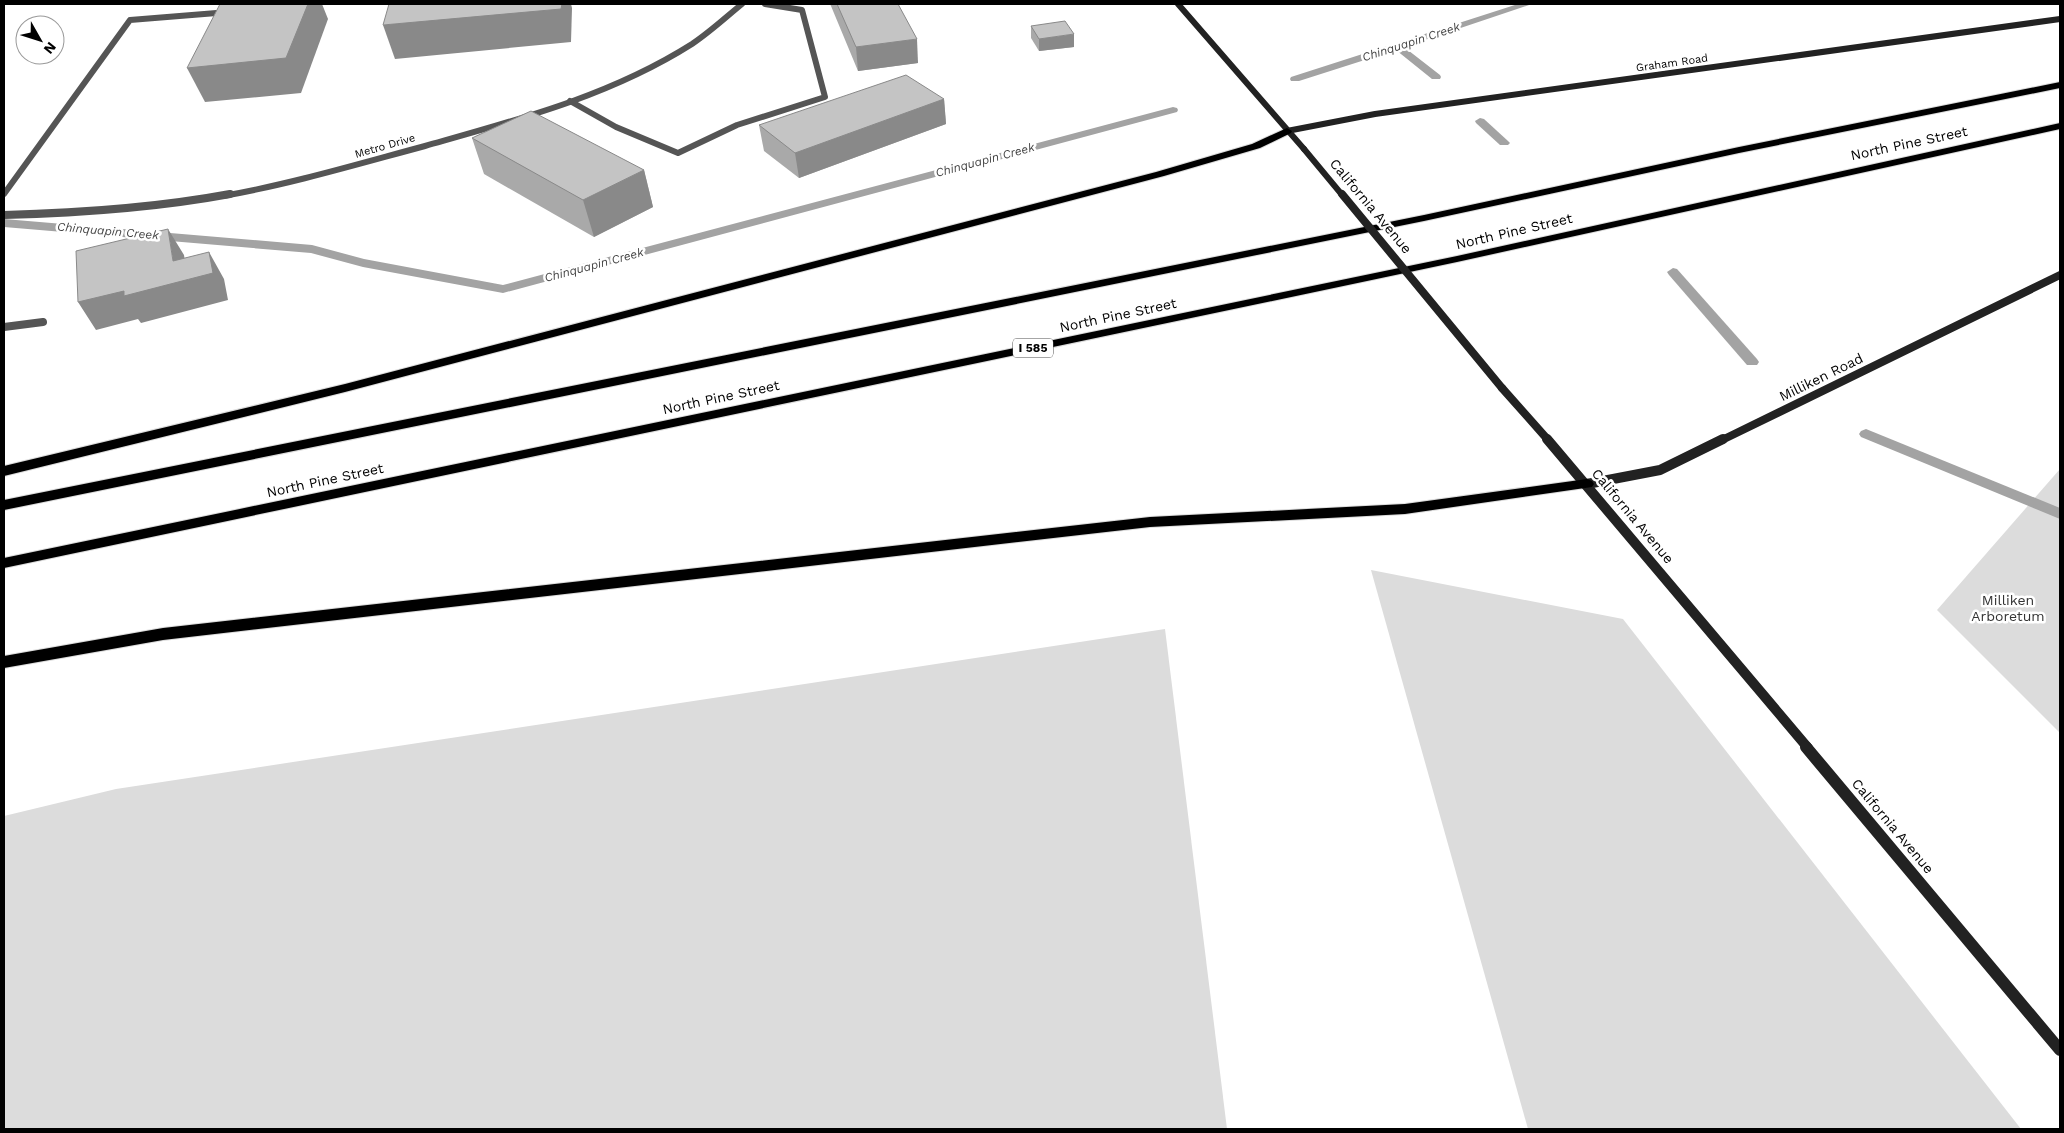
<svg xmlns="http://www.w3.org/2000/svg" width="2064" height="1133" viewBox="0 0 2064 1133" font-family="'Work Sans',sans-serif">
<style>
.green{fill:#dcdcdc}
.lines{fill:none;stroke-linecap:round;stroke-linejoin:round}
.stream{fill:#a3a3a3;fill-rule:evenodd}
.highway-casing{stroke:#dbdbdb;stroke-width:2}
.lane-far1{stroke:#555;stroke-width:6}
.lane{stroke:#555;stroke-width:8}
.street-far1{stroke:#555;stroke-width:6}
.street{stroke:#555;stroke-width:8}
.secondary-far3{stroke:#222;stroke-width:6}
.secondary-far2{stroke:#222;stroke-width:8}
.secondary-far1{stroke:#222;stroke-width:10}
.secondary{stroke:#222;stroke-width:12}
.highway{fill:#000;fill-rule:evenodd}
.secondary-bridge-far1{stroke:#222;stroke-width:6}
.secondary-bridge{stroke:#222;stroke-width:8}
.wall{fill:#a9a9a9}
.shaded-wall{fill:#898989}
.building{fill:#c4c4c4;stroke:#898989}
.labels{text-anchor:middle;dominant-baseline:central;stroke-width:5;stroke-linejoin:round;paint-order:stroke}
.far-street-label{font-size:11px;fill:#000;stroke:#fff}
.far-water-label{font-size:12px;font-style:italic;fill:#444;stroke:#fff}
.shield{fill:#fff;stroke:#4c4c4c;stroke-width:1}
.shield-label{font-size:12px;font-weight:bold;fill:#000}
.street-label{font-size:14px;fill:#000;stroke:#fff}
.park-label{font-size:14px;fill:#333;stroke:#fff}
</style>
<rect width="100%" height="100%" fill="#fff"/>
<g class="green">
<path d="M 2060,469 L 2060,733 L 1937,610 Z"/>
<path d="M 1371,570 L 1623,619 L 2021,1129 L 1528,1129 Z"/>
<path d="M 1165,629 L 1227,1129 L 4,1129 L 4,816 L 116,789 Z"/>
</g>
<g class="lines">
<g class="stream">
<path d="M 1518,4 L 1532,4 L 1404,47 L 1440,75 L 1441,77 L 1440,79 L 1432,79 L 1396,50 L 1299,81 L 1291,81 L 1290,79 L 1291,77 Z"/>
<path d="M 1173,107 L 1177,108 L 1178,110 L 1177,112 L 503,293 L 363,267 L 311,253 L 4,227 L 4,219 L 312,245 L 364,259 L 503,285 Z"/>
<path d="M 1480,118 L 1484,119 L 1508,141 L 1510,143 L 1508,145 L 1500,145 L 1476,123 L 1475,121 Z"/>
<path d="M 1673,268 L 1677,269 L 1757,359 L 1759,362 L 1757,365 L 1747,365 L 1669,275 L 1667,272 Z"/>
<path d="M 1866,429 L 2060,508 L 2060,519 L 1861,437 L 1859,434 L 1861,431 Z"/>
</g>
<defs>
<g id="highway">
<path d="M 2060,82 L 2060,88 L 1739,153 L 1424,221 L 4,510 L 4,500 L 1424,215 L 1739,147 Z"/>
<path d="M 2060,123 L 2060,129 L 1457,262 L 4,568 L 4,558 L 1457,256 Z"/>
<path d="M 1287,128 L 1292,131 L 1291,133 L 1260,148 L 1164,176 L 345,392 L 4,476 L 4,466 L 345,384 L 1156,172 L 1252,144 Z"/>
<path d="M 1587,479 L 1592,481 L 1594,484 L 1592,487 L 1405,514 L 1150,527 L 163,640 L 4,668 L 4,656 L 163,628 L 1150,517 L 1405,504 Z"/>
</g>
</defs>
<use href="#highway" class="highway-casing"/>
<g class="lane-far1">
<path d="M 570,101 L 616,127 L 678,153 L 737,125 L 825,97 L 802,10 L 765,4"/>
<path d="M 4,194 L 130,20 L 229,12"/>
</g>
<path class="lane" d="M 4,327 L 43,322"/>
<path class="street-far1" d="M 223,196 C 291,184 358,164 425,146 C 517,120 610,96 692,44 C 710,32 726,17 742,4"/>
<path class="street" d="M 4,215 C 80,213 155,208 230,194"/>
<g class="secondary-far3">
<path d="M 1178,4 L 1304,149"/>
<path d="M 1287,131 L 1375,114 L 2060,19"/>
</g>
<g class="secondary-far2">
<path d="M 1502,388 L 1549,441"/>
<path d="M 1720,441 L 2060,275"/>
</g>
<g class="secondary-far1">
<path d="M 1547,439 L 1808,748"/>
<path d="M 1587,484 L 1660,470 L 1723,439"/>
</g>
<path class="secondary" d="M 1806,747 L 2060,1050"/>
<use href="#highway" class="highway"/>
<path class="secondary-bridge-far1" d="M 1304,149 L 1343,196"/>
<path class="secondary-bridge" d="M 1342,194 L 1502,388"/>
</g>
<g class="wall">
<path d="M 830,4 L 898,4 L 918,63 L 858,71 L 831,6 Z"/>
<path d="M 1031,26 L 1074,47 L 1039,51 L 1031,38 Z"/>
<path d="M 944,99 L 946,124 L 799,178 L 764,151 L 759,125 Z"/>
<path d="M 472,138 L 644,170 L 653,207 L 594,237 L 484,174 Z"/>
</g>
<g class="shaded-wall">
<path d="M 308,4 L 322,4 L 328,19 L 301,93 L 205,102 L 187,68 Z"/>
<path d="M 562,4 L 571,4 L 572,8 L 571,42 L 395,59 L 383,25 Z"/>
<path d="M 1074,34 L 1074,47 L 1039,51 L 1039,39 Z"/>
<path d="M 917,39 L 918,63 L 858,71 L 856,47 Z"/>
<path d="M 944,99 L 946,124 L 799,178 L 795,153 Z"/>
<path d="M 644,170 L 653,207 L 594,237 L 583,200 Z"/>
<path d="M 168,229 L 184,255 L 188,280 L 209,252 L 224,279 L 228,300 L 141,323 L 138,319 L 96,330 L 78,302 L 173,261 Z"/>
</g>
<g class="building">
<path d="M 220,4 L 308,4 L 286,58 L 187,68 Z"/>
<path d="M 389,4 L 562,4 L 561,9 L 383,25 Z"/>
<path d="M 837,4 L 898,4 L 917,39 L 856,47 Z"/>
<path d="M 1065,21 L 1074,34 L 1039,39 L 1031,26 Z"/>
<path d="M 906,75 L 944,99 L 795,153 L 759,125 Z"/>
<path d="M 531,111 L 644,170 L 583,200 L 472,138 Z"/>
<path d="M 168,229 L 173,261 L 209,252 L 213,273 L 124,296 L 124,291 L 78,302 L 76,251 Z"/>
</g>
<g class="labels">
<g class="far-street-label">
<text transform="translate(1672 63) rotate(-8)">Graham Road</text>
<text transform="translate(385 146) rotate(-16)">Metro Drive</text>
</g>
<g class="far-water-label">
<text transform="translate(1411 42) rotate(-18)">Chinquapin Creek</text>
<text transform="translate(985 160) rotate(-15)">Chinquapin Creek</text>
<text transform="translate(108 231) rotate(5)">Chinquapin Creek</text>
<text transform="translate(594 265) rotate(-15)">Chinquapin Creek</text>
</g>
<rect class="shield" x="1013" y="338.5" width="40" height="19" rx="4"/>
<g class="shield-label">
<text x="1033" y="348">I 585</text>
</g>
<g class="street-label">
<text transform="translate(1909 143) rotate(-12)">North Pine Street</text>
<text transform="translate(1371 206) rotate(50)">California Avenue</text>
<text transform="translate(1514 231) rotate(-13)">North Pine Street</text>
<text transform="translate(1118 315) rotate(-12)">North Pine Street</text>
<text transform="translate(1821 377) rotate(-26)">Milliken Road</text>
<text transform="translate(721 397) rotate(-12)">North Pine Street</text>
<text transform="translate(325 480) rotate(-12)">North Pine Street</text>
<text transform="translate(1633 516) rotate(50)">California Avenue</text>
<text transform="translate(1893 826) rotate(50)">California Avenue</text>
</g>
<g class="park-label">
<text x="2008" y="600">Milliken<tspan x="2008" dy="16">Arboretum</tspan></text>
</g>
</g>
<rect width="2064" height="1133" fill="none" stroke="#000000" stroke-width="10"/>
<g transform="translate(40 40) rotate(129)"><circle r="24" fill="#ffffff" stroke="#999999"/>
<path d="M0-4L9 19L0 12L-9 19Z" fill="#000000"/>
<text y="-8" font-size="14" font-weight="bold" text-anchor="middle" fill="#000000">N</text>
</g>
</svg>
